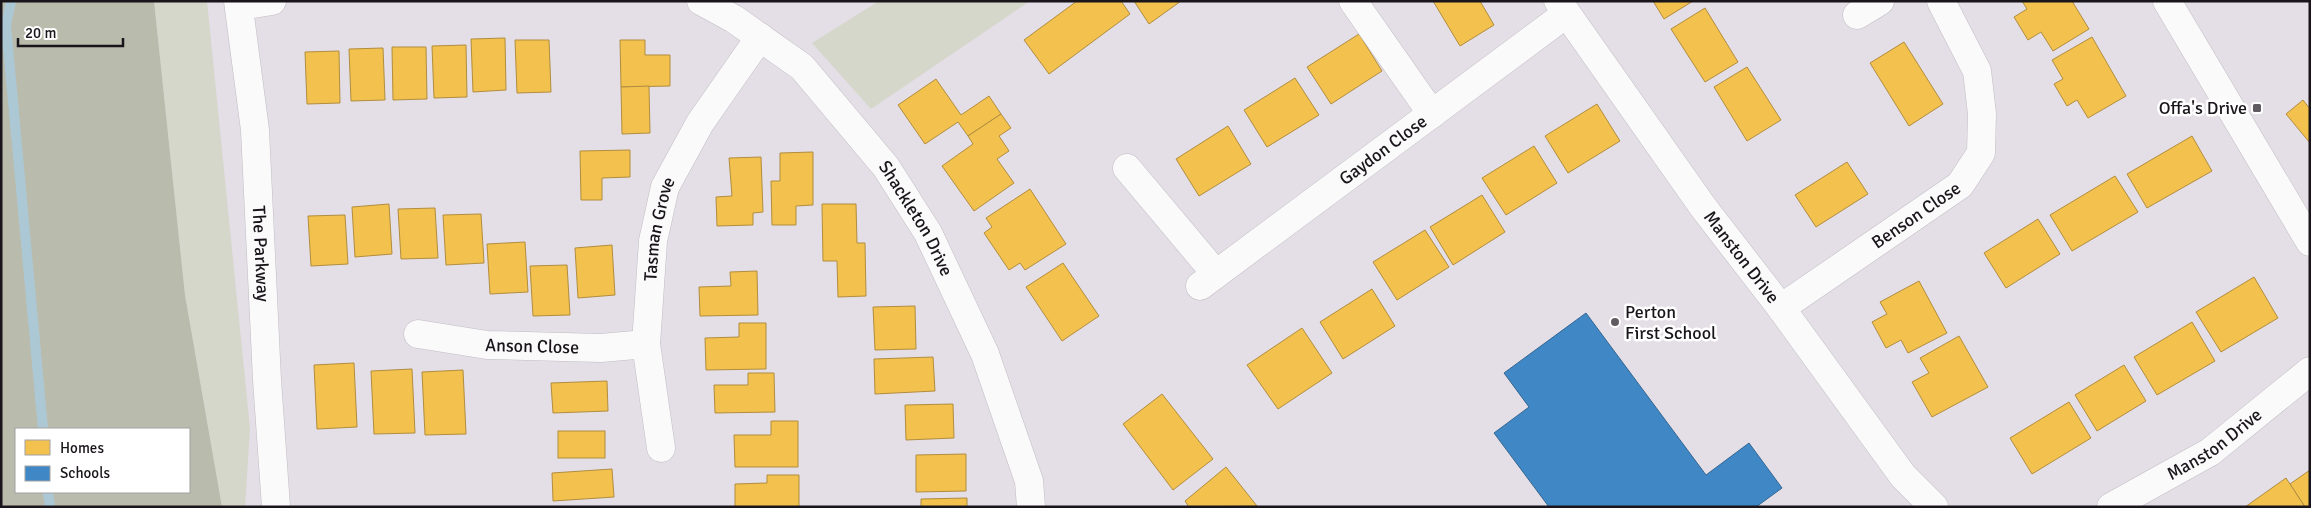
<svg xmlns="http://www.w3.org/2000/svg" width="2311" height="508" viewBox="0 0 2311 508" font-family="Signika,sans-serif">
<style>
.green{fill:#d5d7ca}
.forest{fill:#b9bbac;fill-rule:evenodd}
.homes{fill:#f2c14e;stroke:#b18d3e}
.schools{fill:#3f88c5;stroke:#346692}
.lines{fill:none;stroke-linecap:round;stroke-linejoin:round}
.stream{stroke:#adc8d5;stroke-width:10}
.minor-casing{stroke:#c1bdc3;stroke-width:29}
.minor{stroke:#fbfafb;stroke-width:28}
.poi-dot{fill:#605b61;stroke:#fff;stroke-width:2}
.labels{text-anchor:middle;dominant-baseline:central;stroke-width:5;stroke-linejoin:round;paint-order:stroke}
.poi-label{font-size:18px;fill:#19151a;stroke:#fff;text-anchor:end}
.street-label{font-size:18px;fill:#19151a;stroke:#fff}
</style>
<rect width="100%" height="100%" fill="#e4dee6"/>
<g class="green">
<path d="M 154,1 L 207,1 L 250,428 L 245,507 L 222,507 L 185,295 Z"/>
<path d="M 879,1 L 1030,1 L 871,109 L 812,43 Z"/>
</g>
<path class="forest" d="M 1,1 L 154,1 L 185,295 L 222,507 L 1,507 ZM 16,429 L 189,429 L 189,492 L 16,492 Z"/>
<g class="homes">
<path d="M 1077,1 L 1121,1 L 1130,14 L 1049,74 L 1024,40 Z"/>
<path d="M 1134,1 L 1181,1 L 1149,24 Z"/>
<path d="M 1433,1 L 1480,1 L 1494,25 L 1460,46 Z"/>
<path d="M 1653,1 L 1693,1 L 1664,19 Z"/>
<path d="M 2022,1 L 2072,1 L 2089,29 L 2053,51 L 2041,32 L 2028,40 L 2014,17 L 2027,9 Z"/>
<path d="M 1705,8 L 1738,62 L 1705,82 L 1671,29 Z"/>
<path d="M 1359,34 L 1382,71 L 1331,104 L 1307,67 Z"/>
<path d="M 2092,37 L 2126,96 L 2088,118 L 2077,100 L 2067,106 L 2054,84 L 2063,79 L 2052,60 Z"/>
<path d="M 505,38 L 506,90 L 473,92 L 471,39 Z"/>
<path d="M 515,40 L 549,40 L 551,92 L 517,93 Z"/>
<path d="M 620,40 L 645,40 L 645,55 L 670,55 L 670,86 L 621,87 Z"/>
<path d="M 1904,42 L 1943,104 L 1909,126 L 1870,63 Z"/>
<path d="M 466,45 L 467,97 L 434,98 L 432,46 Z"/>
<path d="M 392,47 L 426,47 L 427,99 L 393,100 Z"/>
<path d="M 383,48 L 385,100 L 351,101 L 349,49 Z"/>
<path d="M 339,51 L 340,103 L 307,104 L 305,52 Z"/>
<path d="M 1747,67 L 1781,120 L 1747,141 L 1714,87 Z"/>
<path d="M 1295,78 L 1319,115 L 1267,147 L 1244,110 Z"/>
<path d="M 936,79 L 961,115 L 989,96 L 1001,114 L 968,136 L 958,122 L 925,144 L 898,105 Z"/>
<path d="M 649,86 L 650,133 L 622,134 L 621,87 Z"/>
<path d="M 2303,100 L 2310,109 L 2310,143 L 2286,114 Z"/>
<path d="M 1597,104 L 1620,141 L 1568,173 L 1545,136 Z"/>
<path d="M 1001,114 L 1011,128 L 999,136 L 1009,151 L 997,159 L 1014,183 L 974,211 L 942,166 L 973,144 L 968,136 Z"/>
<path d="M 1228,126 L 1251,164 L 1199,196 L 1176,159 Z"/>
<path d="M 2192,136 L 2212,171 L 2147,208 L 2127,174 Z"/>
<path d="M 1534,146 L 1557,183 L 1506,215 L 1482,178 Z"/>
<path d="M 630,150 L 630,177 L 602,178 L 602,200 L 581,200 L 580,151 Z"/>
<path d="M 813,152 L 813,205 L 796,206 L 796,225 L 772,225 L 771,181 L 780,181 L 780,153 Z"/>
<path d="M 761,157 L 763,212 L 753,213 L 753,225 L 717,226 L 716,197 L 732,196 L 729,158 Z"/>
<path d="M 1847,162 L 1868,194 L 1816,227 L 1795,195 Z"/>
<path d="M 2115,176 L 2138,212 L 2072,251 L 2050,215 Z"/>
<path d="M 1030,189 L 1066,244 L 1025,270 L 1020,263 L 1009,270 L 984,233 L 992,227 L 986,218 Z"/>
<path d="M 1482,195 L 1505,232 L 1453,265 L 1430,227 Z"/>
<path d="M 389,204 L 392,254 L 355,257 L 352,207 Z"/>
<path d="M 822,204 L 856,204 L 857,243 L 865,243 L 866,296 L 838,297 L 837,261 L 823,261 Z"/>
<path d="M 435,208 L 438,258 L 401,259 L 398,209 Z"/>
<path d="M 481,214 L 484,263 L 446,265 L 443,215 Z"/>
<path d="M 345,215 L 348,264 L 311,266 L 308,216 Z"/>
<path d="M 2038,219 L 2060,254 L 2006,288 L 1984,253 Z"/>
<path d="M 1425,230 L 1449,267 L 1397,300 L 1373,262 Z"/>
<path d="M 525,242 L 528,292 L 490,294 L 487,244 Z"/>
<path d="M 612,245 L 615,295 L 578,298 L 575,248 Z"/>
<path d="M 1063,263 L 1099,316 L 1062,341 L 1026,287 Z"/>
<path d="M 567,265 L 570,315 L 533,316 L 530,266 Z"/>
<path d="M 757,271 L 758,315 L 700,316 L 699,287 L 731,286 L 730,272 Z"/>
<path d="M 2254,277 L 2278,318 L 2221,352 L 2196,312 Z"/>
<path d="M 1919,281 L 1947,333 L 1908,353 L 1901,340 L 1886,348 L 1872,322 L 1887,314 L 1880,302 Z"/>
<path d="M 1372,289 L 1395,326 L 1343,359 L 1320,322 Z"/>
<path d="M 915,306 L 916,349 L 875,350 L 873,307 Z"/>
<path d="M 2192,322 L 2215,361 L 2157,395 L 2134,357 Z"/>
<path d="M 739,323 L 766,323 L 766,369 L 706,370 L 705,338 L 739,337 Z"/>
<path d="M 1302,328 L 1332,373 L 1278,409 L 1247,365 Z"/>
<path d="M 1959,336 L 1988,387 L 1932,417 L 1912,382 L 1929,373 L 1920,358 Z"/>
<path d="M 933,357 L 935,391 L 875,394 L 874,359 Z"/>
<path d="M 354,363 L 357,427 L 317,429 L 314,365 Z"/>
<path d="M 2124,365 L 2146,401 L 2097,431 L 2075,395 Z"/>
<path d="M 412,369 L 415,433 L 374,434 L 371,371 Z"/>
<path d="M 463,370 L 466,434 L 425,435 L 422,372 Z"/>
<path d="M 748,373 L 774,373 L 775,412 L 715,413 L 714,385 L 748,385 Z"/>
<path d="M 607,381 L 608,411 L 553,413 L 551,383 Z"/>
<path d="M 1162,394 L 1213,459 L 1173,490 L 1123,424 Z"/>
<path d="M 2069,402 L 2091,438 L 2032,474 L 2010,438 Z"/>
<path d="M 953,404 L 954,438 L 906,440 L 905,405 Z"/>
<path d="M 771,421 L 798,421 L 798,467 L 735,467 L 734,435 L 771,435 Z"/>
<rect x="558" y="431" width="47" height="27"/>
<path d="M 966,454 L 966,491 L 916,492 L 916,455 Z"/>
<path d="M 1226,467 L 1257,506 L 1189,507 L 1185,501 Z"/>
<path d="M 612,469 L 614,497 L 553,501 L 552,473 Z"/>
<path d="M 2310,470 L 2310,507 L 2305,507 L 2290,484 Z"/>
<path d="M 767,475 L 799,475 L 799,507 L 735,507 L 735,484 L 767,483 Z"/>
<path d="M 2286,478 L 2305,507 L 2245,507 Z"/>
<path d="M 967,498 L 967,507 L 921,507 L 921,499 Z"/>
</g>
<path class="schools" d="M 1586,313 L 1706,475 L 1749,443 L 1782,488 L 1756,507 L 1549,507 L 1494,433 L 1529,407 L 1504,373 Z"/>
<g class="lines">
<g class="stream">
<path d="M 11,1 L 6,25 L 43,429"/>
<path d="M 48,492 L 50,507"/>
</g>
<defs>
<g id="minor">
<path id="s1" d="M 238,1 L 255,130 L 267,380 L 276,507"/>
<path id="s2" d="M 701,1 L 734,19 L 802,67 L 886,167 L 928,233 L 985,354 L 1029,481 L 1031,507"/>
<path d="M 1353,1 L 1432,114"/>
<path id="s3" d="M 1558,1 L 1703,207 L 1781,308 L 1903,476 L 1934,507"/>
<path d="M 2167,1 L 2310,242"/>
<path d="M 239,6 L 272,1"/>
<path d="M 1857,15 L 1880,1"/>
<path d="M 1127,168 L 1216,274"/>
<path id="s4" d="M 1200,286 L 1566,14"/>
<path id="s5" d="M 1781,308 L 1960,185 L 1981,153 L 1982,114 L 1977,71 L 1941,1"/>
<path id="s6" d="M 418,334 L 487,345 L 601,348 L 646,344"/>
<path id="s7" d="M 661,448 L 646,344 L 653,241 L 665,187 L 700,123 L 760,37"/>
<path id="s8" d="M 2111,507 L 2210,452 L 2310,371"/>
</g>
</defs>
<use href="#minor" class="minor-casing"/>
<use href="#minor" class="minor"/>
</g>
<g class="poi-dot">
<rect x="2252" y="103" width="10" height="10" rx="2.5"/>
<circle cx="1615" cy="322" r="5"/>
</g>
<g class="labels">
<g class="poi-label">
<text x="2247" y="108">Offa's Drive</text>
<text x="1625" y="312" text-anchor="start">Perton<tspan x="1625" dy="21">First School</tspan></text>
</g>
<g class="street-label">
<text stroke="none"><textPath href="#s4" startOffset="228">Gaydon Close</textPath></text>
<text stroke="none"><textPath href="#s5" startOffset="164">Benson Close</textPath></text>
<text stroke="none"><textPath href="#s2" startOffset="311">Shackleton Drive</textPath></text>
<text stroke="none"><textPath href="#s7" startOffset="221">Tasman Grove</textPath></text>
<text stroke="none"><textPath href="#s1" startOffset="254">The Parkway</textPath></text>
<text stroke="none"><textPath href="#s3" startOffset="315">Manston Drive</textPath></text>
<text stroke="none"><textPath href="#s6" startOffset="115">Anson Close</textPath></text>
<text stroke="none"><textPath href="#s8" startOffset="121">Manston Drive</textPath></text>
</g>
</g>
<rect width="2311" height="508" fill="none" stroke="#19151a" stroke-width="5"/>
<rect x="15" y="428" width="175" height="65" fill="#ffffff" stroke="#a3a1a3"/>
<rect x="25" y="440" width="25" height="15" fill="#f2c14e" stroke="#a3a1a3"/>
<text x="60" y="453" font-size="15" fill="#19151a">Homes</text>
<rect x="25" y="466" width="25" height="15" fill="#3f88c5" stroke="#a3a1a3"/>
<text x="60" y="478" font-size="15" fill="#19151a">Schools</text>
<path d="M18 38v8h105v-8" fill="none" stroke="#19151a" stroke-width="2.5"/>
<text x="25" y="38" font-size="15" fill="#19151a" stroke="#ffffff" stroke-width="4" paint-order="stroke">20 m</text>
</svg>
